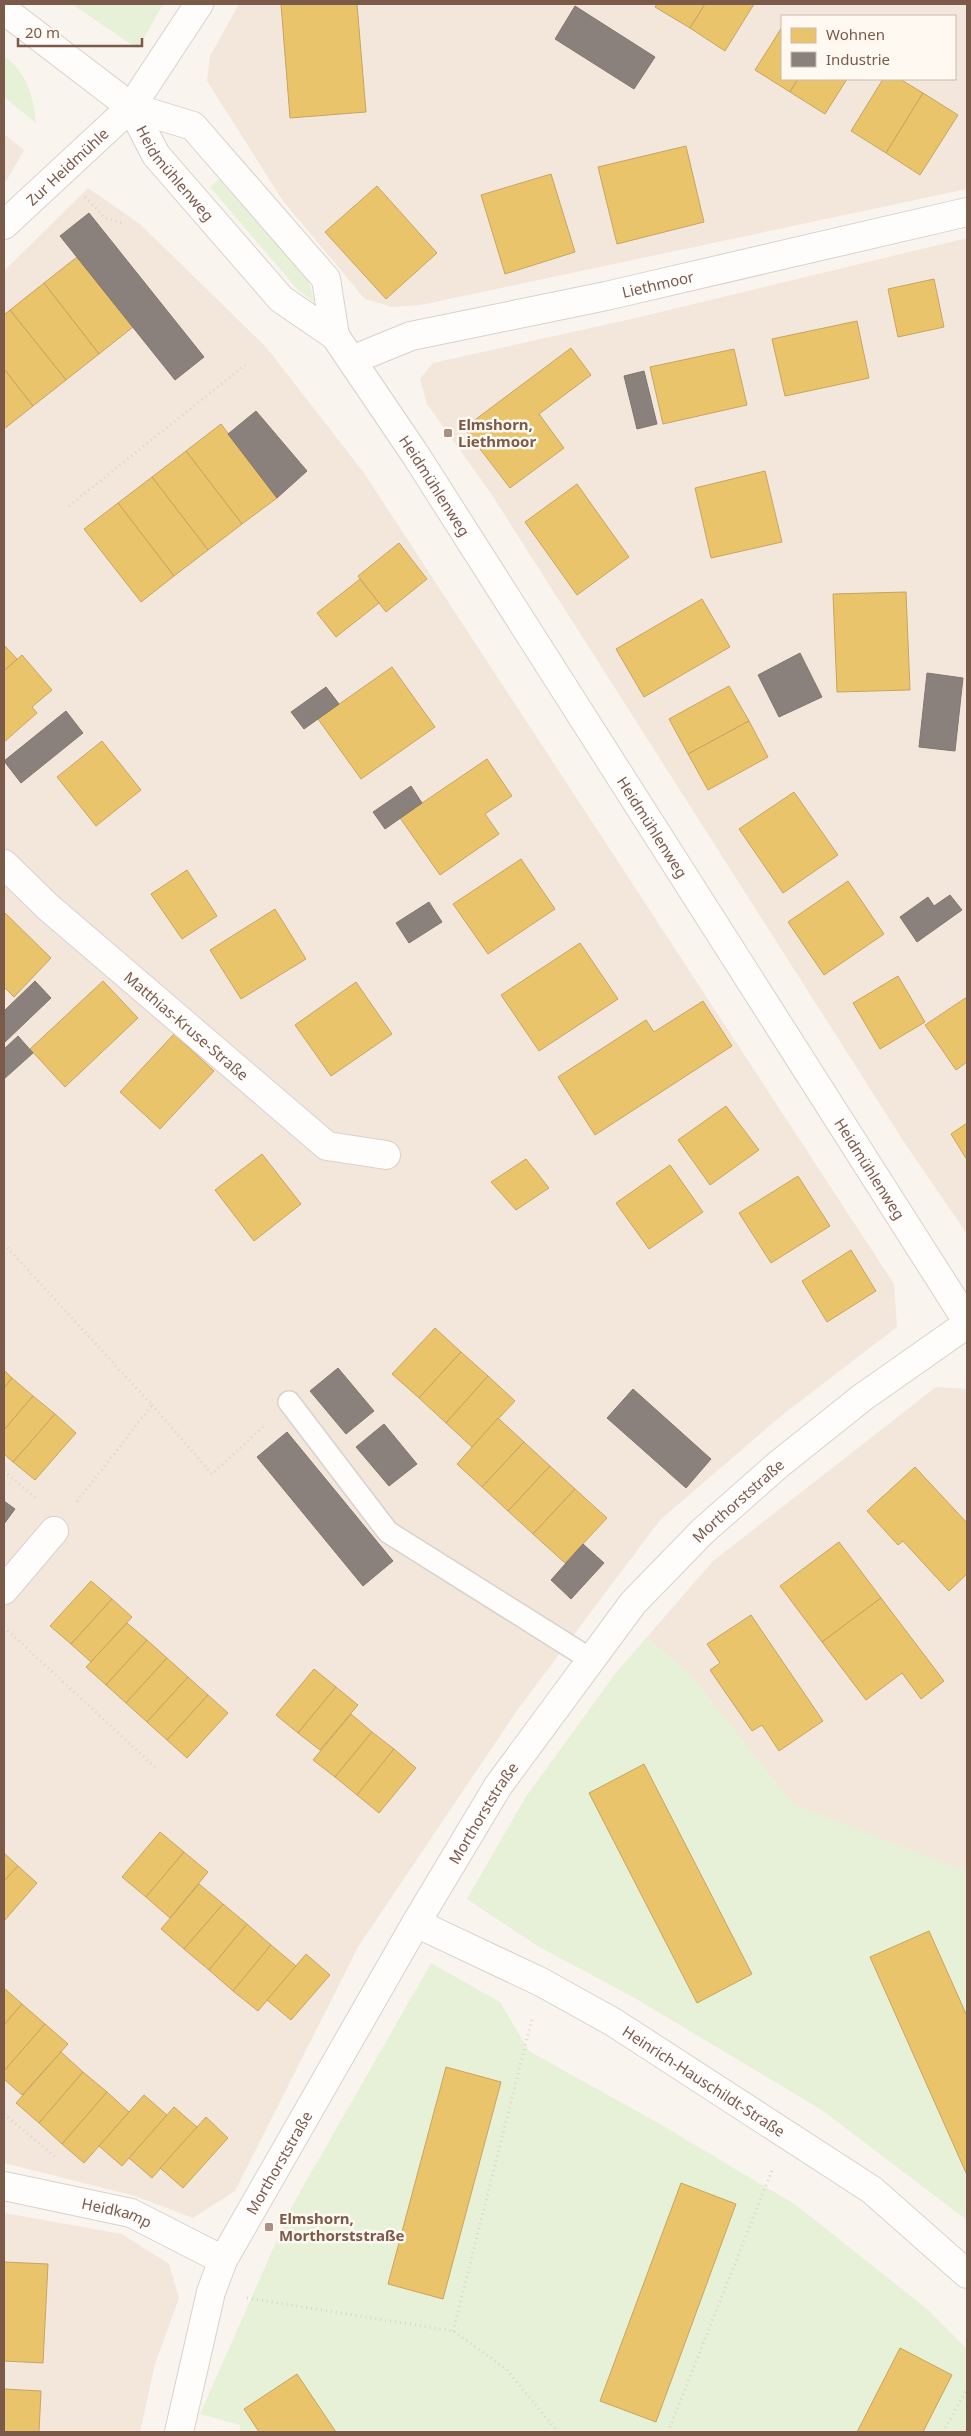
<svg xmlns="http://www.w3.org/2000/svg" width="971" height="2436" viewBox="0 0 971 2436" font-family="'Noto Sans',sans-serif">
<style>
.residential{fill:#f3e7db;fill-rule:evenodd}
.green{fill:#e7f1d8}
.homes{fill:#e9c46a;stroke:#c8a460}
.industry{fill:#8a817c;stroke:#86756d}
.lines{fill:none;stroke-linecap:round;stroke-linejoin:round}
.lane-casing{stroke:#d9d1cc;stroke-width:24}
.street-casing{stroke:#d9d1cc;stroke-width:30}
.secondary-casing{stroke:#dad0ca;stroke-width:30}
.path{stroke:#ddd3ce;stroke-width:3;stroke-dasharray:1 4;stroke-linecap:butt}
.lane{stroke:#fefdfc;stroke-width:21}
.street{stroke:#fefdfc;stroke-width:28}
.secondary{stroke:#fefdfc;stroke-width:28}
.poi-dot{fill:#a89083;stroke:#fff9f2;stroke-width:2}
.labels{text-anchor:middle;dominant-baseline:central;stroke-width:5;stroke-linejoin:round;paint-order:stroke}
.street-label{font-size:15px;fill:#7c5a4a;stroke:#fff9f2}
.poi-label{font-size:15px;font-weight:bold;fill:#7c5a4a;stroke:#fff9f2;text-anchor:start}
</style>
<rect width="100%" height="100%" fill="#faf4ee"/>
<g class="residential">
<path d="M 239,4 L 967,4 L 967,189 L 421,305 L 392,307 L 365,299 L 283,201 L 207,81 L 210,56 ZM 782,16 L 955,16 L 955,79 L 782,79 Z"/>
<path d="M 4,134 L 24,150 L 4,185 Z"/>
<path d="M 88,188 L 140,224 L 266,347 L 364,473 L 894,1284 L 897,1327 L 781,1416 L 660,1520 L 518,1709 L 358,1947 L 235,2191 L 193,2218 L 135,2196 L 4,2163 L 4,271 Z"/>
<path d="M 967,238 L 967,1234 L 904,1142 L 492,495 L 427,404 L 420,379 L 433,363 L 636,318 Z"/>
<path d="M 936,1387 L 967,1389 L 967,2220 L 822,2110 L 635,1998 L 538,1946 L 467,1899 L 526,1797 L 616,1673 L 713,1561 Z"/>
<path d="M 4,2213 L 122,2234 L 169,2264 L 179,2298 L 155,2364 L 140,2432 L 4,2432 Z"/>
</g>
<g class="green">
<path d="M 72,4 L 163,4 L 138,49 Z"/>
<path d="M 4,56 C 27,73 33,95 36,123 L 4,97 Z"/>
<path d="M 219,179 L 308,280 L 315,303 L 297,289 L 210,187 Z"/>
<path d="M 647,1637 L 691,1675 L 793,1804 L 967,1872 L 967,2220 L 822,2110 L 635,1998 L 538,1946 L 467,1899 L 526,1797 L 616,1673 Z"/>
<path d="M 431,1963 L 500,2002 L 529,2051 L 660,2124 L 796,2205 L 927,2309 L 967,2349 L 967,2432 L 240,2432 L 240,2425 L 200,2414 L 292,2206 Z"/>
</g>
<g class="homes">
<path d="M 281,4 L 357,4 L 366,112 L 290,118 Z"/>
<path d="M 657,4 L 705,4 L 690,28 L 655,7 Z"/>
<path d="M 705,4 L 754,4 L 725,51 L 690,28 Z"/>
<path d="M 782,27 L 782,79 L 798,79 L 790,92 L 755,70 Z"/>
<path d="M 798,79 L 847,79 L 825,114 L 790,92 Z"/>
<path d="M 883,79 L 900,79 L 923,93 L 886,153 L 851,131 Z"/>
<path d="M 923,93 L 958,115 L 920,175 L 886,153 Z"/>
<path d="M 686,146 L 704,222 L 617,244 L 598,167 Z"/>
<path d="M 551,174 L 575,252 L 505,274 L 481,195 Z"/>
<path d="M 377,186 L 437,253 L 386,299 L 325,232 Z"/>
<path d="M 77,257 L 133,327 L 99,354 L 44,283 Z"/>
<path d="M 934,279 L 944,327 L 898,337 L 888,289 Z"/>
<path d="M 44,283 L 99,354 L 66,380 L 10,310 Z"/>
<path d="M 10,310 L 66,380 L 33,406 L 4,369 L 4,315 Z"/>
<path d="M 857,321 L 869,378 L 785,396 L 772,339 Z"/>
<path d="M 571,348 L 591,375 L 539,414 L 564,448 L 510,488 L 464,428 Z"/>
<path d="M 734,349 L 747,405 L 663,424 L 650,367 Z"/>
<path d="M 4,369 L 33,406 L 4,429 Z"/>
<path d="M 221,424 L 277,498 L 242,524 L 186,451 Z"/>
<path d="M 186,451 L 242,524 L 208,550 L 152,477 Z"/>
<path d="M 765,471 L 782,542 L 711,558 L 695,488 Z"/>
<path d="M 152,477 L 208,550 L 174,576 L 118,503 Z"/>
<path d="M 577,484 L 629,557 L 577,595 L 525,522 Z"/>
<path d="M 118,503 L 174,576 L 141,602 L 84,529 Z"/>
<path d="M 399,543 L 427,579 L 386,612 L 358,576 Z"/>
<path d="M 360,579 L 379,603 L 336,637 L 317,613 Z"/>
<path d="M 906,592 L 910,690 L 837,692 L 833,594 Z"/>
<path d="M 702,599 L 730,647 L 644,697 L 616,649 Z"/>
<path d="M 4,645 L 17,659 L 4,671 Z"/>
<path d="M 22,655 L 52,690 L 32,707 L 37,713 L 4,742 L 4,671 Z"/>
<path d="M 392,667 L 435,727 L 361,779 L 318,719 Z"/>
<path d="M 729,686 L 749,721 L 688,754 L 669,719 Z"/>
<path d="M 749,721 L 768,757 L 708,790 L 688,754 Z"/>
<path d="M 102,741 L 141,790 L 96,826 L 57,777 Z"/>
<path d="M 487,759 L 512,796 L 485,814 L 499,834 L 440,875 L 400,818 Z"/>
<path d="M 794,792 L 838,855 L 783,893 L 739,829 Z"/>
<path d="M 521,859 L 555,909 L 488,954 L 453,904 Z"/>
<path d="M 187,870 L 217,916 L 182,939 L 151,894 Z"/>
<path d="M 848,881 L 884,934 L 824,975 L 788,922 Z"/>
<path d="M 275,909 L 306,959 L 241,999 L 210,950 Z"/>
<path d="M 4,912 L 51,958 L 14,997 L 4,987 Z"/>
<path d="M 580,943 L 618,999 L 539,1051 L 501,995 Z"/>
<path d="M 898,976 L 925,1022 L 880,1049 L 853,1003 Z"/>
<path d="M 103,981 L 138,1018 L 65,1087 L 30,1049 Z"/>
<path d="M 356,982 L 392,1034 L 331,1076 L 295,1025 Z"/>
<path d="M 967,997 L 967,1062 L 956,1070 L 925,1025 Z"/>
<path d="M 703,1001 L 732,1046 L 595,1135 L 558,1077 L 646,1020 L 654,1032 Z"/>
<path d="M 174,1034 L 214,1071 L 160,1129 L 120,1092 Z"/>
<path d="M 726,1106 L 759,1150 L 710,1185 L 678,1140 Z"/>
<path d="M 967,1123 L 967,1160 L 951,1134 Z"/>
<path d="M 262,1154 L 301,1204 L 254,1241 L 215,1190 Z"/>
<path d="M 526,1159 L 549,1188 L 516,1210 L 491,1182 Z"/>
<path d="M 670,1165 L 703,1212 L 649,1249 L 616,1203 Z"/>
<path d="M 798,1176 L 830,1226 L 771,1263 L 739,1213 Z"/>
<path d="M 851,1250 L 876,1291 L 827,1322 L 802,1281 Z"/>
<path d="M 435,1328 L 461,1352 L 419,1398 L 392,1374 Z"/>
<path d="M 461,1352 L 488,1376 L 446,1423 L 419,1398 Z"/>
<path d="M 4,1370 L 12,1378 L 4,1388 Z"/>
<path d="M 488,1376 L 515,1401 L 472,1447 L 446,1423 Z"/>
<path d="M 12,1378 L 33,1396 L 4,1430 L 4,1388 Z"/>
<path d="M 33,1396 L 55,1414 L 13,1462 L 4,1454 L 4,1430 Z"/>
<path d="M 55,1414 L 76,1433 L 35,1480 L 13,1462 Z"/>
<path d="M 498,1418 L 524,1442 L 482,1487 L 457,1464 Z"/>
<path d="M 524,1442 L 550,1466 L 508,1511 L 482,1487 Z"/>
<path d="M 550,1466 L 575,1489 L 533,1534 L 508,1511 Z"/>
<path d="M 915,1467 L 967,1523 L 967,1574 L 949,1591 L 903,1541 L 898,1545 L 867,1511 Z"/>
<path d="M 575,1489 L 607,1518 L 565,1563 L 533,1534 Z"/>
<path d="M 839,1542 L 881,1598 L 822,1642 L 780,1586 Z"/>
<path d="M 91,1581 L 112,1599 L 71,1644 L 50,1626 Z"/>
<path d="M 881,1598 L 944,1681 L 921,1699 L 902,1673 L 866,1700 L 822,1642 Z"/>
<path d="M 112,1599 L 132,1617 L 91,1662 L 71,1644 Z"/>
<path d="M 751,1615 L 823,1721 L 779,1751 L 762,1725 L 752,1731 L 710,1670 L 720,1663 L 707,1644 Z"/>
<path d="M 127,1623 L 147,1640 L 106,1685 L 86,1667 Z"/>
<path d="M 147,1640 L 167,1658 L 126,1703 L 106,1685 Z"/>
<path d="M 167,1658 L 188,1677 L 147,1722 L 126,1703 Z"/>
<path d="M 314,1669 L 336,1687 L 298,1733 L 276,1715 Z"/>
<path d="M 188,1677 L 208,1695 L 167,1740 L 147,1722 Z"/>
<path d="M 336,1687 L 358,1705 L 320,1750 L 298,1733 Z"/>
<path d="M 208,1695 L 228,1713 L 187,1758 L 167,1740 Z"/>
<path d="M 351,1714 L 372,1732 L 335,1777 L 313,1760 Z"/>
<path d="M 372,1732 L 394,1749 L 357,1795 L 335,1777 Z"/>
<path d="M 394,1749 L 416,1768 L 379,1813 L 357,1795 Z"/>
<path d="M 644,1764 L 752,1974 L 697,2003 L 589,1793 Z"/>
<path d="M 160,1832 L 184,1852 L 146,1897 L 122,1877 Z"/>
<path d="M 184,1852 L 208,1872 L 170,1918 L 146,1897 Z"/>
<path d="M 4,1853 L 18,1866 L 4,1881 Z"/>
<path d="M 18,1866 L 37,1883 L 4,1921 L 4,1881 Z"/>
<path d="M 199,1884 L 223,1904 L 184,1949 L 161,1929 Z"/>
<path d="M 223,1904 L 247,1924 L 209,1970 L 184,1949 Z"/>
<path d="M 247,1924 L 271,1945 L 233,1991 L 209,1970 Z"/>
<path d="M 929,1931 L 967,2016 L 967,2175 L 870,1957 Z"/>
<path d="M 271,1945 L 296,1966 L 258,2011 L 233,1991 Z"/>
<path d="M 306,1954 L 330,1975 L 291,2020 L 267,2000 Z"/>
<path d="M 4,1988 L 22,2004 L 4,2025 Z"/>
<path d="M 22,2004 L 45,2024 L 4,2071 L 4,2025 Z"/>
<path d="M 45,2024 L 68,2044 L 22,2095 L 4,2079 L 4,2071 Z"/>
<path d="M 61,2052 L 83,2072 L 39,2123 L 16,2103 Z"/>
<path d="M 446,2067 L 501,2082 L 443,2299 L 388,2284 Z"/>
<path d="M 83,2072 L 107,2092 L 62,2144 L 39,2123 Z"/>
<path d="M 107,2092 L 129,2112 L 84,2163 L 62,2144 Z"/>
<path d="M 144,2095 L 167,2115 L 122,2166 L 99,2146 Z"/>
<path d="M 174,2107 L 197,2127 L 152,2178 L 129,2158 Z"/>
<path d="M 206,2117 L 228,2138 L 183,2188 L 160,2168 Z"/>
<path d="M 681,2183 L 736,2204 L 656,2422 L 600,2401 Z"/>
<path d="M 4,2262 L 48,2264 L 43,2363 L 4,2361 Z"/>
<path d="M 900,2348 L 952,2375 L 923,2432 L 857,2432 Z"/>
<path d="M 297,2374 L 336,2432 L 259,2432 L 244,2409 Z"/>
<path d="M 4,2389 L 41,2391 L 39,2432 L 4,2432 Z"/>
</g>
<g class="industry">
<path d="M 575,6 L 655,57 L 634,89 L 555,39 Z"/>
<path d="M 89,213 L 204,357 L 175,380 L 60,236 Z"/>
<path d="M 644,371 L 657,424 L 637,429 L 624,376 Z"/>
<path d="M 256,411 L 307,471 L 277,498 L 228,434 Z"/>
<path d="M 800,653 L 822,697 L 779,717 L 758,675 Z"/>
<path d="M 927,673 L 963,678 L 955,751 L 919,747 Z"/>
<path d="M 326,687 L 339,704 L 304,729 L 291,712 Z"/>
<path d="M 66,711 L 83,733 L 21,783 L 4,761 Z"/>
<path d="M 411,786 L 422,803 L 385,829 L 373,812 Z"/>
<path d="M 950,895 L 962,910 L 917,942 L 900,917 L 928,897 L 934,906 Z"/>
<path d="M 429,902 L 442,922 L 409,943 L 396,923 Z"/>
<path d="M 35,981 L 51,998 L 4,1043 L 4,1011 Z"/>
<path d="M 18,1036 L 33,1053 L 4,1079 L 4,1049 Z"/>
<path d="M 338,1368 L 374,1411 L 346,1434 L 310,1391 Z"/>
<path d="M 633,1389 L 711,1459 L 686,1488 L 607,1418 Z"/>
<path d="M 384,1424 L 417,1464 L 389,1486 L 356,1447 Z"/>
<path d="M 287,1432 L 393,1561 L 363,1586 L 257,1457 Z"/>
<path d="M 4,1501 L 15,1509 L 4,1524 Z"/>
<path d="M 583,1544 L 604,1563 L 571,1599 L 551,1580 Z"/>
</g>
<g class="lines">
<defs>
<path id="lane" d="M 289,1402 L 388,1532 L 590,1659"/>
<g id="street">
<path id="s1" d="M 4,225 L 131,107 L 199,4"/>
<path id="s2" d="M 352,360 L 411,336 L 606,296 L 967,212"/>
<path id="s3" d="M 4,864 L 48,907 L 327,1146 L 386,1155"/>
<path d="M 4,1590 L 54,1531"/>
<path id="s4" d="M 416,1923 L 541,1982 L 613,2022 L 872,2190 L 967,2274"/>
<path id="s5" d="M 4,2186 L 131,2213 L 223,2260"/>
<path id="s6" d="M 179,2432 L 211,2292 L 223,2260 L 416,1923 L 498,1786 L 633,1603 L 703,1531 L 779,1464 L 863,1397 L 967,1324"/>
</g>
<g id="secondary">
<path d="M 4,10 L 131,107 L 193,126 L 326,279 L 335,336"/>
<path id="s7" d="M 131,107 L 156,155 L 281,299 L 335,336 L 415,454 L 967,1321"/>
</g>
</defs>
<use href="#lane" class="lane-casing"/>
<use href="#street" class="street-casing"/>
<use href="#secondary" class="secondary-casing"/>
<g class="path">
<path d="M 85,197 L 105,218 L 122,223"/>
<path d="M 69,506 L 245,365"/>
<path d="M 4,1244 L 152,1405 L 75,1504"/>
<path d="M 152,1405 L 212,1474 L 265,1425"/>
<path d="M 4,1471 L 38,1500"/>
<path d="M 4,1627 L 157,1769"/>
<path d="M 4,2114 L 58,2159"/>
<path d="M 247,2298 L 453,2331 L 506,2369 L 558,2432"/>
<path d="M 453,2331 L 532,2019"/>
<path d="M 668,2432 L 773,2168"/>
<path d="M 943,2432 L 967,2389"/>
</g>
<use href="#lane" class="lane"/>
<use href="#street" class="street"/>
<use href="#secondary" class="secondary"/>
</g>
<g class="poi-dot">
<rect x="443" y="428" width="10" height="10" rx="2.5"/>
<rect x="264" y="2222" width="10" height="10" rx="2.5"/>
</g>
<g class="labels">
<g class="street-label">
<text stroke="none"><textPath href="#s1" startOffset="86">Zur Heidmühle</textPath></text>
<text stroke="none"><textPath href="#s7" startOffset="80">Heidmühlenweg</textPath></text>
<text stroke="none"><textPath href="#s2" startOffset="316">Liethmoor</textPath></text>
<text stroke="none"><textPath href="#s7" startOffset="490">Heidmühlenweg</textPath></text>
<text stroke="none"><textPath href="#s7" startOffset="895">Heidmühlenweg</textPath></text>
<text stroke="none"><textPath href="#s3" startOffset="244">Matthias-Kruse-Straße</textPath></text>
<text stroke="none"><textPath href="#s7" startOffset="1300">Heidmühlenweg</textPath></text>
<text stroke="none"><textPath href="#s6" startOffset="1100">Morthorststraße</textPath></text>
<text stroke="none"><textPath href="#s6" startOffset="695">Morthorststraße</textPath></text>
<text stroke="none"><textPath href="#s4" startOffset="329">Heinrich-Hauschildt-Straße</textPath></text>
<text stroke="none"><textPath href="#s6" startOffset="290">Morthorststraße</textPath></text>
<text stroke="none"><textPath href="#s5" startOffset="116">Heidkamp</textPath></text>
</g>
<g class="poi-label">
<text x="458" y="424">Elmshorn,<tspan x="458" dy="17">Liethmoor</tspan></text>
<text x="279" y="2218">Elmshorn,<tspan x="279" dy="17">Morthorststraße</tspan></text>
</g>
</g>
<rect width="971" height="2436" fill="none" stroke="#7c5a4a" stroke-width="10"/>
<rect x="781" y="15" width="175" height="65" fill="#fff9f2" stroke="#cbb9af"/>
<rect x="791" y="28" width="25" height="15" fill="#e9c46a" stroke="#cbb9af"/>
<text x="826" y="40" font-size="15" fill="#7c5a4a">Wohnen</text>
<rect x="791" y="52" width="25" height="15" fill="#8a817c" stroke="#cbb9af"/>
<text x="826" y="65" font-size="15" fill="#7c5a4a">Industrie</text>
<path d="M18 38v8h124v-8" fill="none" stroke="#7c5a4a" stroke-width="2.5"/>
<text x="25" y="38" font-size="15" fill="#7c5a4a" stroke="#fff9f2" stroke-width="4" paint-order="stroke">20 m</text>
</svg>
